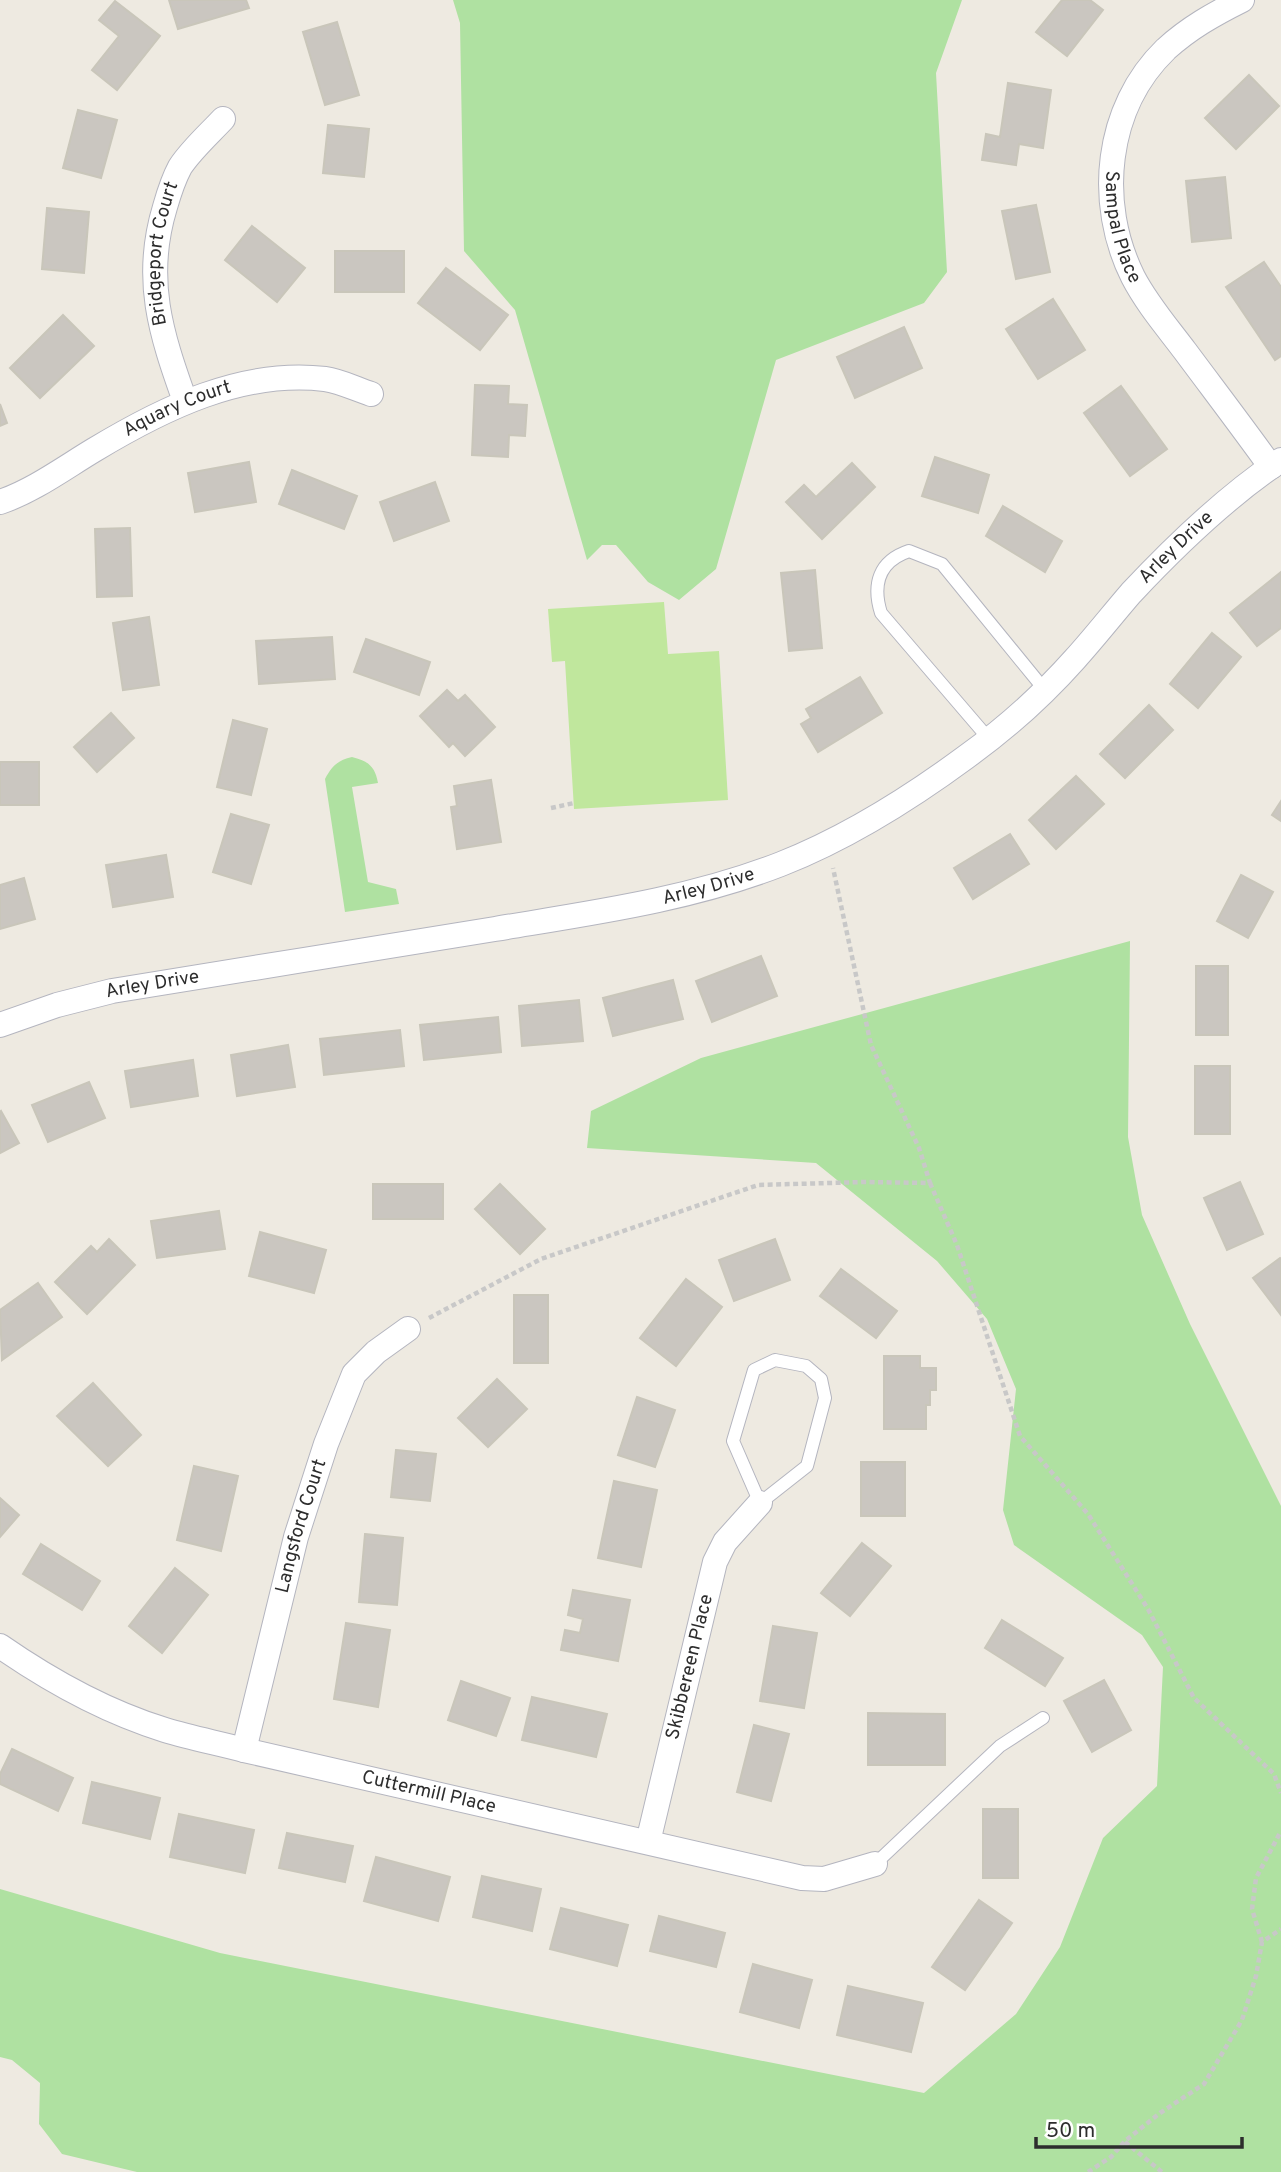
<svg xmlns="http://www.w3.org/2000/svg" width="1281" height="2172" viewBox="0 0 1281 2172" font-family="Overpass,sans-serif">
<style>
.green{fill:#afe1a1}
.pitch{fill:#c0e79d}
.building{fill:#cac6c0;stroke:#c9c6ba;stroke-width:2}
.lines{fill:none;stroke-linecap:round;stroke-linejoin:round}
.service-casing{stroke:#b4b5bf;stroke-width:14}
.minor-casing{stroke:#b4b5bf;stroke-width:26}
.path{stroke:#c8c8c8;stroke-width:4.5;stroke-dasharray:5 3.5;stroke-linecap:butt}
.service{stroke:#fff;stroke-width:12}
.minor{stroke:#fff;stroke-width:24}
.labels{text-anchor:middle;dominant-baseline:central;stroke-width:6;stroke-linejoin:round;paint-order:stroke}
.street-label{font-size:19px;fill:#2d2d2d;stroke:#fff}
</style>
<rect width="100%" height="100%" fill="#eeeae1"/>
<g class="green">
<path d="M 453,0 L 962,0 L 936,73 L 947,272 L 924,303 L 776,360 L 716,569 L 679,600 L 648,582 L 616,545 L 602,545 L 587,560 L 515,310 L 464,251 L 460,23 Z"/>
<path d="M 352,757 C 368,761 375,766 378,783 L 352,787 L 368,882 L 396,889 L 399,904 L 345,912 L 325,779 C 332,766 338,760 352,757 Z"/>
<path d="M 1130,941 L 1128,1137 L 1142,1215 L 1190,1324 L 1281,1506 L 1281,2172 L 137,2172 L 62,2154 L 39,2124 L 40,2083 L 12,2060 L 0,2057 L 0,1889 L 220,1953 L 924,2093 L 1016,2014 L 1060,1947 L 1103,1838 L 1157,1786 L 1163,1667 L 1142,1635 L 1014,1545 L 1003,1510 L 1016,1389 L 987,1319 L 937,1261 L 816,1163 L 587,1148 L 591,1111 L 701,1058 Z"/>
</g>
<path class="pitch" d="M 664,602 L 668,654 L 719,651 L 728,800 L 574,809 L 565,661 L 552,662 L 548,609 Z"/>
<g class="building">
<path d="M 169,0 L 246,0 L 249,8 L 178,29 Z"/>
<path d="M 1062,0 L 1090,0 L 1103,10 L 1067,56 L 1036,32 Z"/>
<path d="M 115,1 L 160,36 L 117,90 L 92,70 L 119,36 L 99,20 Z"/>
<path d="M 337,22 L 359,95 L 325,105 L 303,32 Z"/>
<path d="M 1249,75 L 1279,106 L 1236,149 L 1205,118 Z"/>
<path d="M 1008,83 L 1051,90 L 1043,148 L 1019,144 L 1016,165 L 982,160 L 986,134 L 1000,137 Z"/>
<path d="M 78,110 L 117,120 L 101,178 L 63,168 Z"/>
<path d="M 328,125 L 369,129 L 364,177 L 323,173 Z"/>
<path d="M 1225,177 L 1231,238 L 1192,242 L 1186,181 Z"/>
<path d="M 1036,205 L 1050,272 L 1016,279 L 1002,211 Z"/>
<path d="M 47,208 L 89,212 L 84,273 L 42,269 Z"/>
<path d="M 252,226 L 305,268 L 277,302 L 225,260 Z"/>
<rect x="335" y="251" width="69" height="41"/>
<path d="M 1264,262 L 1281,287 L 1281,356 L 1275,360 L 1226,287 Z"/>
<path d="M 446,268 L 508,315 L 480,350 L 418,303 Z"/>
<path d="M 1053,299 L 1085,350 L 1038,379 L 1006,329 Z"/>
<path d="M 63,315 L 94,346 L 40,398 L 10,368 Z"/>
<path d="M 904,327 L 922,368 L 855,398 L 837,357 Z"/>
<path d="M 475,385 L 509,386 L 508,404 L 527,405 L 525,436 L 509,435 L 508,457 L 472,455 Z"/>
<path d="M 1121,386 L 1167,449 L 1130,476 L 1084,413 Z"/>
<path d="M 0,404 L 7,423 L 0,426 Z"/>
<path d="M 935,457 L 989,475 L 978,513 L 922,496 Z"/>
<path d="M 249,462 L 256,502 L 195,512 L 188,473 Z"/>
<path d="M 852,463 L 875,487 L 822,539 L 786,502 L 804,485 L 816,497 Z"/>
<path d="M 292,470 L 357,496 L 344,529 L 279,504 Z"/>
<path d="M 435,482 L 449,521 L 394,541 L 380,502 Z"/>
<path d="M 1003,506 L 1062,541 L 1045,572 L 986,536 Z"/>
<path d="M 130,528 L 132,596 L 97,597 L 95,529 Z"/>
<path d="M 815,570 L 822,648 L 789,651 L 781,573 Z"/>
<path d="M 1281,572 L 1281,628 L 1257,646 L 1230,613 Z"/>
<path d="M 149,617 L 159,685 L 123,690 L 113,623 Z"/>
<path d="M 1212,633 L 1241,657 L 1198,708 L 1170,684 Z"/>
<path d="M 332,637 L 335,679 L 259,684 L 256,641 Z"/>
<path d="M 366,639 L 430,662 L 419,695 L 354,672 Z"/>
<path d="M 860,677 L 882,713 L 818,752 L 801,724 L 811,718 L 806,709 Z"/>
<path d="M 447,690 L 458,701 L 465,695 L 495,727 L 465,756 L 453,743 L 449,747 L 420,716 Z"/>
<path d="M 1149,705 L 1173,730 L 1125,778 L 1100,754 Z"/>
<path d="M 111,713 L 134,738 L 97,772 L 74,747 Z"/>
<path d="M 233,720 L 267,729 L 251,795 L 217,787 Z"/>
<rect x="0" y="762" width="39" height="43"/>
<path d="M 1076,776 L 1104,804 L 1056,849 L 1029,820 Z"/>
<path d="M 491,780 L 501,842 L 457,849 L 451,807 L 457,806 L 454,786 Z"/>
<path d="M 1281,801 L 1281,821 L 1272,815 Z"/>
<path d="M 231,814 L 269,825 L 251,884 L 213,872 Z"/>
<path d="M 1010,834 L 1029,864 L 973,899 L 954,868 Z"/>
<path d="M 166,855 L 173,897 L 113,907 L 106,865 Z"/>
<path d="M 1241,875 L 1273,892 L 1248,938 L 1217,921 Z"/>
<path d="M 24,878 L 35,919 L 0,929 L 0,885 Z"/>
<path d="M 761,956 L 777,996 L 712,1022 L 696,981 Z"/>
<rect x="1196" y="966" width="32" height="69"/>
<path d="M 673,980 L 683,1019 L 613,1036 L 603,998 Z"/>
<path d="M 579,1000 L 583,1041 L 522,1046 L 519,1006 Z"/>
<path d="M 498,1017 L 501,1052 L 424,1060 L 420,1025 Z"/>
<path d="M 400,1030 L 404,1066 L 324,1075 L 320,1039 Z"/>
<path d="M 288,1045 L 295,1087 L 237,1096 L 231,1055 Z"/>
<path d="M 193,1060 L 198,1096 L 131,1107 L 125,1071 Z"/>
<rect x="1195" y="1066" width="35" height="68"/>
<path d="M 89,1082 L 105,1118 L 48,1142 L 32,1105 Z"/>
<path d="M 1,1111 L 19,1143 L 0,1153 L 0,1112 Z"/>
<path d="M 1240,1182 L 1263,1234 L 1227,1250 L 1204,1198 Z"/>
<rect x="373" y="1184" width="70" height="35"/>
<path d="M 500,1184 L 545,1229 L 520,1254 L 475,1209 Z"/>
<path d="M 219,1211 L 225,1249 L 157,1258 L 151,1221 Z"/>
<path d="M 260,1232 L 326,1250 L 314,1293 L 249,1276 Z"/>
<path d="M 109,1239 L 135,1265 L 87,1314 L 55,1282 L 91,1246 L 97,1252 Z"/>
<path d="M 775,1239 L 790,1280 L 734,1301 L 719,1260 Z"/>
<path d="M 1280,1258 L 1281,1259 L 1281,1315 L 1253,1278 Z"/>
<path d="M 841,1269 L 897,1311 L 876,1338 L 820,1296 Z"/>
<path d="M 686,1279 L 722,1307 L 676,1366 L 640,1338 Z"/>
<path d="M 38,1283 L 62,1317 L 2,1360 L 0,1310 Z"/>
<rect x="514" y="1295" width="34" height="68"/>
<path d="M 884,1356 L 920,1356 L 920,1368 L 936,1368 L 936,1390 L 930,1390 L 930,1405 L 926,1405 L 926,1429 L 884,1429 Z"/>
<path d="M 497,1379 L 527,1409 L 488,1447 L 458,1418 Z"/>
<path d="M 93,1383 L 141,1435 L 108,1466 L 57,1416 Z"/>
<path d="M 637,1397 L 675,1410 L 655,1467 L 618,1455 Z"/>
<path d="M 396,1450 L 436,1454 L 430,1501 L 391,1497 Z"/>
<rect x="861" y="1462" width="44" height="54"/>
<path d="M 194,1466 L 238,1476 L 221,1551 L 177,1540 Z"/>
<path d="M 614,1481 L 657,1490 L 641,1567 L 598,1558 Z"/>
<path d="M 0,1498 L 19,1515 L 0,1537 Z"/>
<path d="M 365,1534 L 403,1538 L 397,1605 L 359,1602 Z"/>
<path d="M 862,1543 L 891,1566 L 850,1616 L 821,1593 Z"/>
<path d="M 41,1544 L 100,1581 L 82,1610 L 23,1574 Z"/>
<path d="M 175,1568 L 208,1595 L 162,1653 L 129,1626 Z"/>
<path d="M 573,1590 L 630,1600 L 618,1661 L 561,1650 L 565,1630 L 580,1633 L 583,1619 L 568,1615 Z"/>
<path d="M 1002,1620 L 1063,1658 L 1045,1686 L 985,1648 Z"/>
<path d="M 346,1623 L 390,1630 L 378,1707 L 334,1699 Z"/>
<path d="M 773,1626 L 817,1633 L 804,1708 L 760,1701 Z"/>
<path d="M 1104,1680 L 1131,1730 L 1092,1752 L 1064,1701 Z"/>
<path d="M 461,1681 L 510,1698 L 496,1736 L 448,1720 Z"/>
<path d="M 532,1697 L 607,1714 L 596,1757 L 522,1740 Z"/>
<path d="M 868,1713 L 945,1714 L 945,1765 L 868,1765 Z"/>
<path d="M 754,1725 L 789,1734 L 771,1801 L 737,1792 Z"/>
<path d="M 12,1749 L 73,1778 L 58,1811 L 0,1784 L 0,1774 Z"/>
<path d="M 92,1782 L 160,1798 L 150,1839 L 83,1823 Z"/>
<rect x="983" y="1809" width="35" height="69"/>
<path d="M 179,1814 L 254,1830 L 245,1873 L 170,1857 Z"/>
<path d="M 287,1833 L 353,1846 L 345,1882 L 279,1868 Z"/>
<path d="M 376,1857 L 450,1877 L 438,1921 L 364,1901 Z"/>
<path d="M 482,1876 L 541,1889 L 532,1931 L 473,1917 Z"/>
<path d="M 979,1900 L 1012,1923 L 965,1990 L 932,1967 Z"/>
<path d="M 561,1908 L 628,1925 L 617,1966 L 550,1949 Z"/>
<path d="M 659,1916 L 725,1933 L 716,1967 L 650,1951 Z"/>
<path d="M 753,1964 L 812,1980 L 799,2028 L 740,2012 Z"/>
<path d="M 848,1986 L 923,2003 L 911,2052 L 837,2035 Z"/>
</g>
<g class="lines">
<defs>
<g id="service">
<path d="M 989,739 L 881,613 C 872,584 879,561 909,551 L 942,564 L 1044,689"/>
<path d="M 775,1360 L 806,1366 L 821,1379 L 825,1398 L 807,1466 L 760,1503 L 733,1441 L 754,1370 Z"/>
<path d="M 875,1864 L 1000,1746 L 1043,1718"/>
</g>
<g id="minor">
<path id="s1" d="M 1242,0 C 1214,14 1189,28 1166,49 C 1105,108 1096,203 1133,277 C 1147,304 1167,327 1185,351 C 1214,390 1243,428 1271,467"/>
<path id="s2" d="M 185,401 C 161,334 143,279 165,207 C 169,193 173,180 180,167 C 191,150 209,134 223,119"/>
<path id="s3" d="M 0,502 C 33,491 64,468 94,450 C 162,409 242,369 325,379 C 340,381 356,389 371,394"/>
<path id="s4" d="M 0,1025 L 57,1005 L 112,991 C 240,970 367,950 495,929 C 591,913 689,900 781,864 C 847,838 909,799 966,757 C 1005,729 1043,695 1075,659 C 1094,638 1112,615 1131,593 C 1175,546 1227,496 1281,460"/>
<path id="s5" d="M 0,1646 C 49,1680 107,1712 165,1730 C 191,1738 218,1743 244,1750 L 802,1878 L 824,1879 L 875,1864"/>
<path id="s6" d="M 244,1750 L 296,1537 L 326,1444 L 354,1374 L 376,1352 L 408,1329"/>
<path id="s7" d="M 648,1842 L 715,1562 L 725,1542 L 760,1503"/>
</g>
</defs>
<use href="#service" class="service-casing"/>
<use href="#minor" class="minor-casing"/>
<g class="path">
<path d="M 551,808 L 574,803"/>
<path d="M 930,1183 L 957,1245 L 1020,1436 L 1088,1514 L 1148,1609 L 1194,1698 L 1274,1774 L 1281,1793"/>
<path d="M 429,1318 L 541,1259 L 758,1185 L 865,1182 L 930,1183 L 919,1148 L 871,1045 L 833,868"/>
<path d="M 1262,1942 L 1252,1909 L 1256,1878 L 1281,1831"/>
<path d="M 1125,2142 L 1162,2172"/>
<path d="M 1088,2172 L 1111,2157 L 1125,2141 L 1160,2113 L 1204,2084 L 1242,2020 L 1256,1976 L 1262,1942 L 1281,1929"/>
</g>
<use href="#service" class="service"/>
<use href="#minor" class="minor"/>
</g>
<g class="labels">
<g class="street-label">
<text stroke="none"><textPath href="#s1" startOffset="285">Sampal Place</textPath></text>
<text stroke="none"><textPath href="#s2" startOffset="152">Bridgeport Court</textPath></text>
<text stroke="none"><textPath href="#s3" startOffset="201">Aquary Court</textPath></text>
<text stroke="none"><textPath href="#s4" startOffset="1311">Arley Drive</textPath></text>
<text stroke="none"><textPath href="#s4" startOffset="723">Arley Drive</textPath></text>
<text stroke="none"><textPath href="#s4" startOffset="158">Arley Drive</textPath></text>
<text stroke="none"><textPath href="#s6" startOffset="231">Langsford Court</textPath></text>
<text stroke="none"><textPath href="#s7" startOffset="180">Skibbereen Place</textPath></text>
<text stroke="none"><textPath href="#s5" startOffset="457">Cuttermill Place</textPath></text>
</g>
</g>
<path d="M1036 2137v10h206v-10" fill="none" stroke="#2d2d2d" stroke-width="3.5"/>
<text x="1046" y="2137" font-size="21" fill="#2d2d2d" stroke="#ffffff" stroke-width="5" paint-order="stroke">50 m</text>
</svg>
